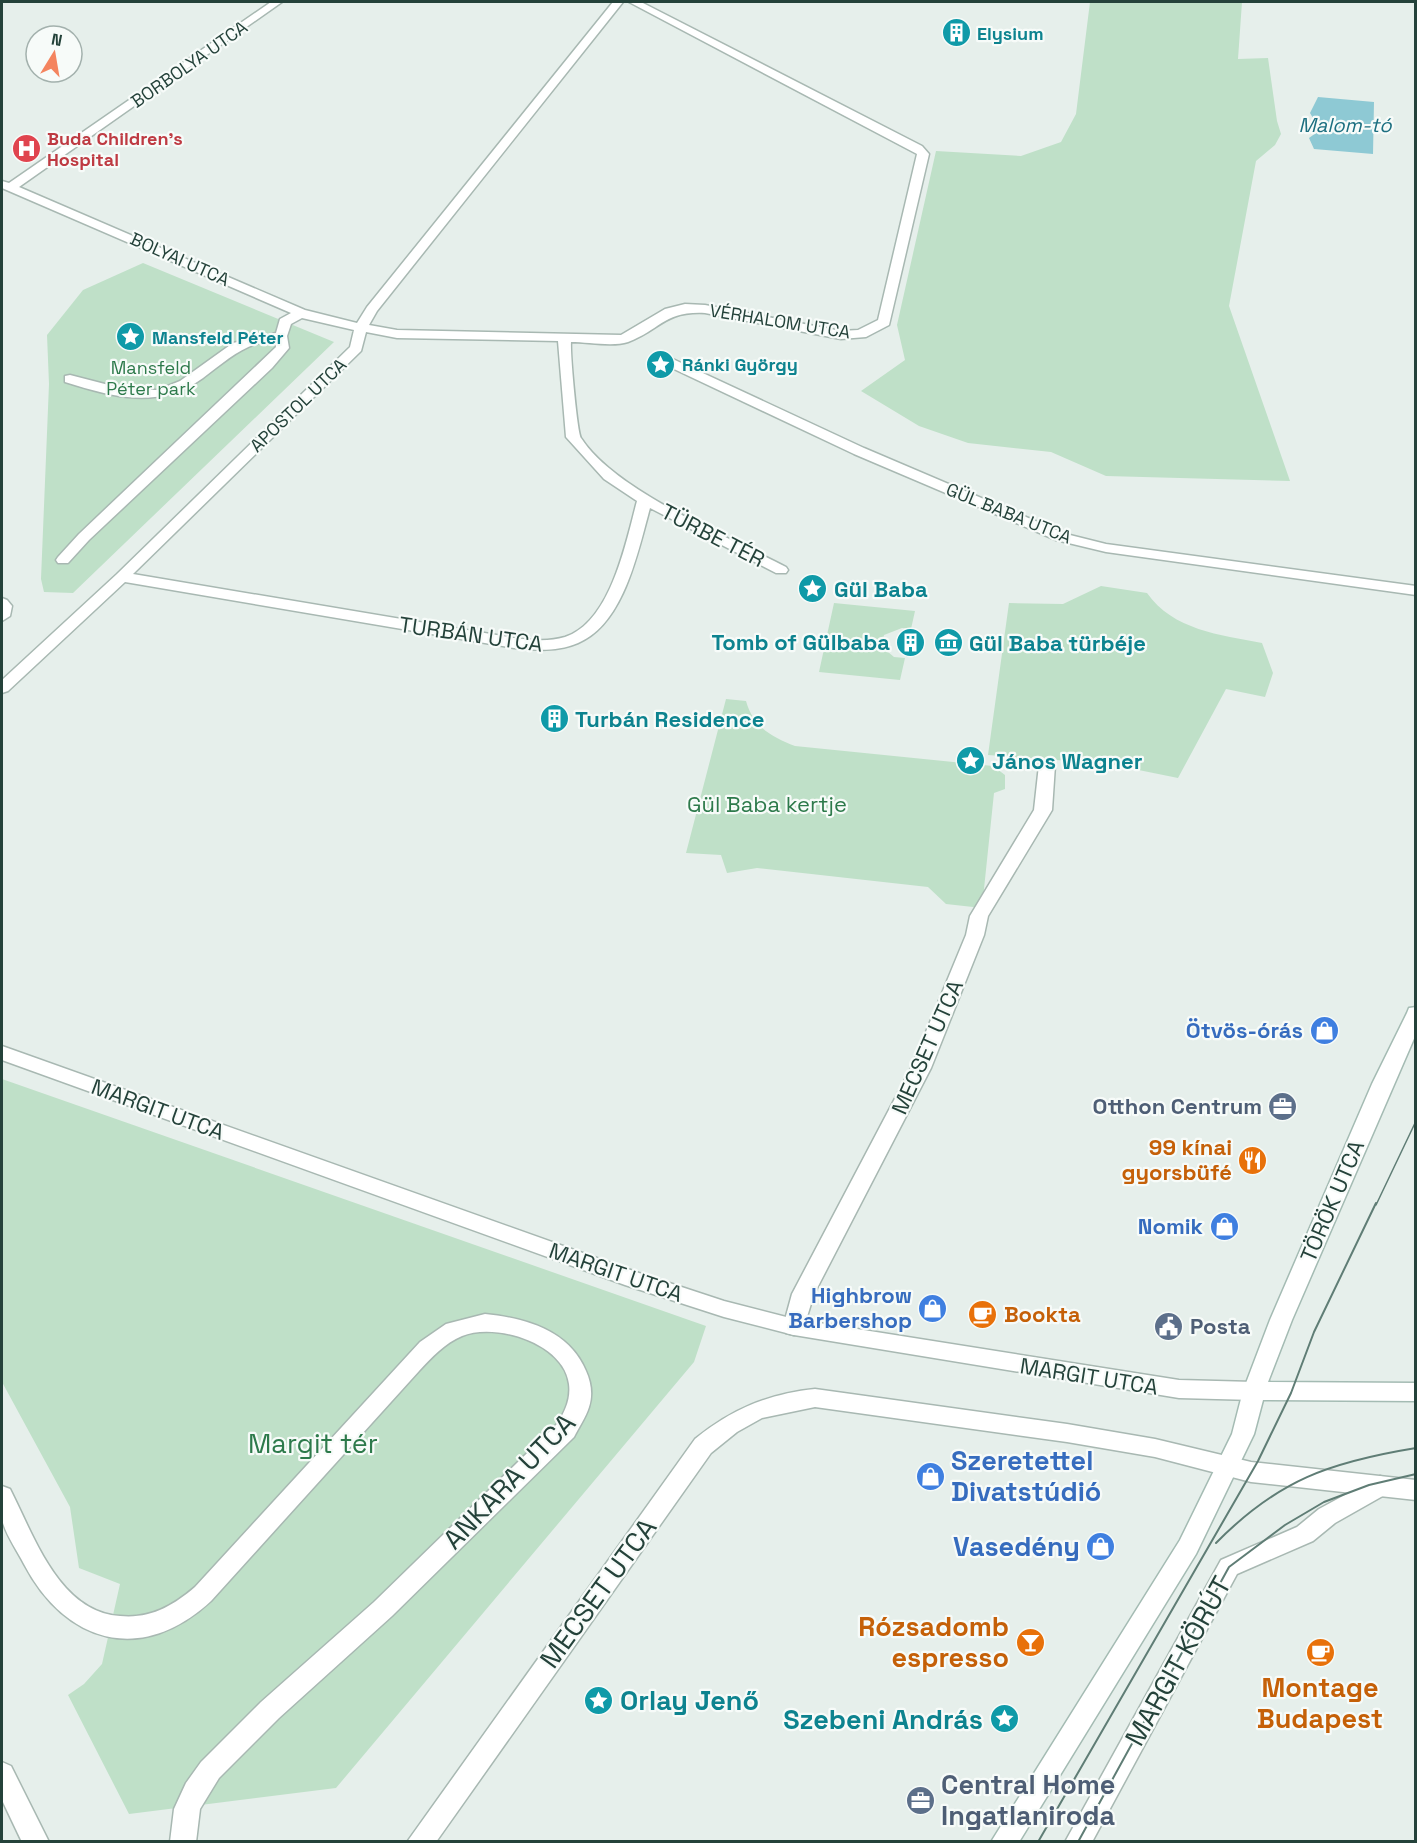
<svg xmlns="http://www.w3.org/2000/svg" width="1417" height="1843" viewBox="0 0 1417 1843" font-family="'Space Grotesk',sans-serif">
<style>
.green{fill:#bfe0c8}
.water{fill:#8ec9d4}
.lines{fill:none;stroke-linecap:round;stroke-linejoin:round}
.minor-casing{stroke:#a8b8b2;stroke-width:3}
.tertiary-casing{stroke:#a8b8b2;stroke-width:3}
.secondary-casing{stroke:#a4bbb3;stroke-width:3}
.minor{fill:#fff;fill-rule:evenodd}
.tertiary{fill:#fff;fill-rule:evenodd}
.secondary{fill:#fff;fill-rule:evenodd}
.tram-far1{stroke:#5f7d75;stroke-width:1.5}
.tram{stroke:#5f7d75;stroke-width:2}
.labels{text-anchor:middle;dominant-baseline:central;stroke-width:4.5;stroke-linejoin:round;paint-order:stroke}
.far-culture-label{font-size:18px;font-weight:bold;fill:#0d838f;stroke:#f7fbf9;text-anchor:start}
.far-street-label{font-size:18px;fill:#24423a;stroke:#f7fbf9}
.far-health-label{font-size:18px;font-weight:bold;fill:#be3a42;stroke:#f7fbf9;text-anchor:start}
.far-park-label{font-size:18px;fill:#2d7a4b;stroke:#f7fbf9}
.far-water-label{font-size:20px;font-style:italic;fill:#1c6f80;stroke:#f7fbf9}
.street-label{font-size:22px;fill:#24423a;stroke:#f7fbf9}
.culture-label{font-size:22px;font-weight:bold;fill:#0d838f;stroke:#f7fbf9;text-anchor:start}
.park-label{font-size:22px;fill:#2d7a4b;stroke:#f7fbf9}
.shop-label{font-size:22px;font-weight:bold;fill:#366cbe;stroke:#f7fbf9;text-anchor:end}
.service-label{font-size:22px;font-weight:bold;fill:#4e5e75;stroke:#f7fbf9;text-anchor:end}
.food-label{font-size:22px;font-weight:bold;fill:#c56008;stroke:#f7fbf9;text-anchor:end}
.near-park-label{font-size:27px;fill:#2d7a4b;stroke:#f7fbf9}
.near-shop-label{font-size:27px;font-weight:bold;fill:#366cbe;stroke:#f7fbf9;text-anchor:start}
.near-street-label{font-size:27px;fill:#24423a;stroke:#f7fbf9}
.near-food-label{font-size:27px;font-weight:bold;fill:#c56008;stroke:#f7fbf9;text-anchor:end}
.near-culture-label{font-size:27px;font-weight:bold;fill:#0d838f;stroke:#f7fbf9;text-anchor:start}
.near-service-label{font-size:27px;font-weight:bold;fill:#4e5e75;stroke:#f7fbf9;text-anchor:start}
</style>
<rect width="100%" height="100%" fill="#e6efeb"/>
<g class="green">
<path d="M 1090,2 L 1242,2 L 1238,59 L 1268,58 L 1277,121 L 1281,134 L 1275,145 L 1256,161 L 1229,306 L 1290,481 L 1106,476 L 1051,452 L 968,443 L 919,426 L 861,391 L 905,360 L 897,325 L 936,151 L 1021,156 L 1061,142 L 1076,114 Z"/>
<path d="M 143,263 L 334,342 L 73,593 L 44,592 L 41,579 L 49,384 L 47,335 L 83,290 Z"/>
<path d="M 1101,586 L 1147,593 C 1173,630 1220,635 1262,643 L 1273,673 L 1265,697 L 1226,689 L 1178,778 L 1109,764 L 988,755 L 1009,603 L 1063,604 Z"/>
<path d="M 834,603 L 915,611 L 911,629 L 902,628 L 884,635 L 882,647 L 894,657 L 905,658 L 900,680 L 819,672 Z"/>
<path d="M 726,699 L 746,701 C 753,727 772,737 795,746 L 993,766 L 1005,775 L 1005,789 L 994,793 L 982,908 L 946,904 L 928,887 L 757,868 L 727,873 L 721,855 L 686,853 Z"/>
<path d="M 2,1079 L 706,1326 L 694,1362 L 336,1788 L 129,1814 L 68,1695 L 84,1684 L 102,1664 L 120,1584 L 79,1568 L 70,1507 L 2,1382 Z"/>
</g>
<path class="water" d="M 1318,97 L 1374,102 L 1373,154 L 1314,149 L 1309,138 L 1320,130 L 1310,113 Z"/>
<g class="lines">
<defs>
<g id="minor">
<path d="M 271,2 L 282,2 L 19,187 L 305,310 L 357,323 L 367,307 L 613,2 L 623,2 L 377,311 L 369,325 L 397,330 L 621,335 L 665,309 L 685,304 L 705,305 L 841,331 L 858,330 L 878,320 L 917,154 L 629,2 L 641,2 L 922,146 L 929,154 L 889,325 L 866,337 L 841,339 L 705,313 C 663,311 661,330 628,342 C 613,347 587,342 571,342 C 570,352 577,431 581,438 C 615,491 729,537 786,567 L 788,570 L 786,573 L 776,573 L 650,508 C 638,551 624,624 578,643 C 557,652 536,650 514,648 L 125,582 L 8,691 L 2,693 L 2,680 L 117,574 L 350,347 L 354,330 L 302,318 L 291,324 L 287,336 L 289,348 L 272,368 L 89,540 L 68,563 L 58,563 L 56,560 L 58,557 L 79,534 L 276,347 L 275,340 C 244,343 227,360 203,378 C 159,410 113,397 65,382 L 65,376 L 70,375 L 128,390 L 158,390 L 180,381 L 233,343 L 276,333 L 280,319 L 291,313 L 2,188 L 2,181 L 9,183 ZM 366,332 L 397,338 L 558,341 L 566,437 L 604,479 L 637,501 C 626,542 611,622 565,637 C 548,642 531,640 514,638 L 133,574 L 361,351 Z"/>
<path d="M 662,354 L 864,448 L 1066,534 L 1106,544 L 1416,586 L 1416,595 L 1106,552 L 1056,540 L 854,454 L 657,361 L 657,355 Z"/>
<path d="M 1047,760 L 1055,765 L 1052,810 L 988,916 L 984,935 L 931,1068 L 814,1294 L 802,1333 L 794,1335 L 786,1333 L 783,1327 L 792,1294 L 911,1068 L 966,935 L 970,916 L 1034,810 L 1039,765 Z"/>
<path d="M 1380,1476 L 1388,1479 L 1391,1486 L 1388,1493 L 1335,1523 L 1313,1541 L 1237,1574 L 1092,1842 L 1065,1842 L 1221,1560 L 1297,1527 L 1319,1509 Z"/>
<path d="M 2,1762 L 11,1766 L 49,1842 L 22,1842 L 2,1800 Z"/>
</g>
<g id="tertiary">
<path d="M 2,598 L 7,600 L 12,606 L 10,616 L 2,621 Z"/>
<path d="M 2,1046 L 639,1273 L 724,1301 L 794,1319 L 1179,1380 L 1254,1382 L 1262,1385 L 1265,1391 L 1262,1397 L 1254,1400 L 1179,1398 L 794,1335 L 724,1317 L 625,1285 L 2,1060 Z"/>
<path d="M 485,1314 C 525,1318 569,1330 586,1371 C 591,1382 593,1395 589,1407 C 586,1417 579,1427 574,1437 L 392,1616 L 279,1718 L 219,1778 L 200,1809 L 196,1842 L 170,1842 L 174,1809 L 186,1783 L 201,1762 L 261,1702 L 374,1602 L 558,1423 C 565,1411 571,1399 569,1384 C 564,1343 495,1322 462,1336 C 445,1343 431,1358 419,1371 L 211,1601 C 142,1665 66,1644 24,1564 C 17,1550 5,1534 2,1519 C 0,1509 2,1496 2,1486 L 10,1489 C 34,1536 59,1612 120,1616 C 150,1619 173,1606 195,1587 L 420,1342 L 446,1324 Z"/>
<path d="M 815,1389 L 1067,1424 L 1155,1439 L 1251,1462 L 1416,1480 L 1416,1500 L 1251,1482 L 1155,1457 L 1067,1442 L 815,1407 L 762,1418 L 737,1432 L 711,1453 L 436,1842 L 407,1842 L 695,1439 C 732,1409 768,1394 815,1389 Z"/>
</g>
<path id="secondary" d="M 1416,1007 L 1416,1034 L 1292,1320 L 1268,1382 L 1416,1383 L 1416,1401 L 1263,1400 L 1254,1434 L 1196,1554 L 1019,1842 L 991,1842 L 1180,1540 L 1232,1434 L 1243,1391 L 1270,1320 L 1372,1084 L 1407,1013 L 1409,1008 Z"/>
</defs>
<use href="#minor" class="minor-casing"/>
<use href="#tertiary" class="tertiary-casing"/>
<use href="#secondary" class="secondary-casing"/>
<use href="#minor" class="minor"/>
<use href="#tertiary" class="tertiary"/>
<use href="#secondary" class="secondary"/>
<path class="tram-far1" d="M 1376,1205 L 1416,1121"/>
<g class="tram">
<path d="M 1216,1543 C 1278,1480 1330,1462 1416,1448"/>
<path d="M 1038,1842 L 1258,1461 L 1291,1393 L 1314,1332 L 1376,1203"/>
<path d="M 1078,1842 L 1229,1567 L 1285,1525 L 1324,1502 L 1369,1485 L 1416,1474"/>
</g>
</g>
<defs>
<symbol id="building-disc" viewBox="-11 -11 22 22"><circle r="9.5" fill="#0f9aa8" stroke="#f7fbf9"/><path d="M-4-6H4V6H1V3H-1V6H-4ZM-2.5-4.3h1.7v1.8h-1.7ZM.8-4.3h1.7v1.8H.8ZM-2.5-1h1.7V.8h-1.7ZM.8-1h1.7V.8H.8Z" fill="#fff"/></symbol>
<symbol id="hospital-disc" viewBox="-11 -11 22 22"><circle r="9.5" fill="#e0444e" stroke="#f7fbf9"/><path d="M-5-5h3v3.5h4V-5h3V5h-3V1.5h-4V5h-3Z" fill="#fff"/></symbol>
<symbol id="sight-disc" viewBox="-11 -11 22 22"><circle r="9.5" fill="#0f9aa8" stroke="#f7fbf9"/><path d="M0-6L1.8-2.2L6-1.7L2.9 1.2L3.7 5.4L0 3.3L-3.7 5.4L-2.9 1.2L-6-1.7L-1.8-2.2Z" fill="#fff"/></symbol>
<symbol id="museum-disc" viewBox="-11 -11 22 22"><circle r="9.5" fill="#0f9aa8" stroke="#f7fbf9"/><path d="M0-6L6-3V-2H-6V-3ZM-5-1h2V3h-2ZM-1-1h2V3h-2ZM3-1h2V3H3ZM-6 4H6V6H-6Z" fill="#fff"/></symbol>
<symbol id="shop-disc" viewBox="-11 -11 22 22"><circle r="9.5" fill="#3f7fe0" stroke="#f7fbf9"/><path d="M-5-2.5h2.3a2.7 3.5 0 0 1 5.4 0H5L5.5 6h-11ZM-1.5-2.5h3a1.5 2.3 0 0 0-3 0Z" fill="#fff"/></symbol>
<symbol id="office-disc" viewBox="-11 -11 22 22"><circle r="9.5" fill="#5c6f8a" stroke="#f7fbf9"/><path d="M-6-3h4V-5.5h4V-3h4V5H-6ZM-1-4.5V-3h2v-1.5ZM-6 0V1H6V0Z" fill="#fff"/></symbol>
<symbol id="restaurant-disc" viewBox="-11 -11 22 22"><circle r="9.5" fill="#e8710a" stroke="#f7fbf9"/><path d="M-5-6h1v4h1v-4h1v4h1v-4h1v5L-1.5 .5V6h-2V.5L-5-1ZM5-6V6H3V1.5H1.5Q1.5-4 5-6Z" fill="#fff"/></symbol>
<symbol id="cafe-disc" viewBox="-11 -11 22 22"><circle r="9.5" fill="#e8710a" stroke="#f7fbf9"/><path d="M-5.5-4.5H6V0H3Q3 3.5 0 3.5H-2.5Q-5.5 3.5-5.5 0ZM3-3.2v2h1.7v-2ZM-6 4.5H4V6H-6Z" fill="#fff"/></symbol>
<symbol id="civic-disc" viewBox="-11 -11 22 22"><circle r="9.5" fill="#5c6f8a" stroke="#f7fbf9"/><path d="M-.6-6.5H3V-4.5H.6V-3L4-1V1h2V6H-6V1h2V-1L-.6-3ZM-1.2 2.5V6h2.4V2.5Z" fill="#fff"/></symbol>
<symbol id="bar-disc" viewBox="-11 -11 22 22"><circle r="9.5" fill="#e8710a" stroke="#f7fbf9"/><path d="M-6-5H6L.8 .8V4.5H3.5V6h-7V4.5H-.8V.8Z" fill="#fff"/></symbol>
</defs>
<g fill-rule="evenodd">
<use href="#building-disc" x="940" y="16" width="33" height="33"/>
<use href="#hospital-disc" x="10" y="132" width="33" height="33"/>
<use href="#sight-disc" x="114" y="320" width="33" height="33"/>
<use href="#sight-disc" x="644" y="348" width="33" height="33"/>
<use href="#sight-disc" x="796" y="572" width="33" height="33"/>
<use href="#building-disc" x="894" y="626" width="33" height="33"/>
<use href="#museum-disc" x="932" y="626" width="33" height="33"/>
<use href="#building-disc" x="538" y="702" width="33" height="33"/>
<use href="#sight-disc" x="954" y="744" width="33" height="33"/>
<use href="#shop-disc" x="1308" y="1014" width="33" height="33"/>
<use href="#office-disc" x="1266" y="1090" width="33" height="33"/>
<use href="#restaurant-disc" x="1236" y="1144" width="33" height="33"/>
<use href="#shop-disc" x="1208" y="1210" width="33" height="33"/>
<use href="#shop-disc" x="916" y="1292" width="33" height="33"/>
<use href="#cafe-disc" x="966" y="1298" width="33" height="33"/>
<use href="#civic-disc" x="1152" y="1310" width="33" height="33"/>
<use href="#shop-disc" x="914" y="1460" width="33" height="33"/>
<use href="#shop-disc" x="1084" y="1530" width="33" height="33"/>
<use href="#bar-disc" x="1014" y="1626" width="33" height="33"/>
<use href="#cafe-disc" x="1304" y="1636" width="33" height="33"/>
<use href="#sight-disc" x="582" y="1684" width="33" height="33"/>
<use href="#sight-disc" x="988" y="1702" width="33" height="33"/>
<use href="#office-disc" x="904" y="1784" width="33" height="33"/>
</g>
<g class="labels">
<g class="far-culture-label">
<text x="977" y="33">Elysium</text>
<text x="152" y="337">Mansfeld Péter</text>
<text x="682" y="364">Ránki György</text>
</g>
<g class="far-street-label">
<text transform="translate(189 64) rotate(-35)">BORBOLYA UTCA</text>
<text transform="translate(180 259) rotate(24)">BOLYAI UTCA</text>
<text transform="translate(780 321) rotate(9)">VÉRHALOM UTCA</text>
<text transform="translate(298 405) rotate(-44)">APOSTOL UTCA</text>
<text transform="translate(1009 513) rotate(22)">GÜL BABA UTCA</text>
</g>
<g class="far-health-label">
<text x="47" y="138">Buda Children's<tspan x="47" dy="21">Hospital</tspan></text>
</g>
<g class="far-park-label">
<text x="151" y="367">Mansfeld<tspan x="151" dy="21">Péter park</tspan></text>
</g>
<g class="far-water-label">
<text x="1345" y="125">Malom-tó</text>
</g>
<g class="street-label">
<text transform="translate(713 535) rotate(27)">TÜRBE TÉR</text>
<text transform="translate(471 634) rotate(8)">TURBÁN UTCA</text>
<text transform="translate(927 1047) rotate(-66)">MECSET UTCA</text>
<text transform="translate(158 1109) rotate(20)">MARGIT UTCA</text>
<text transform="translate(1332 1201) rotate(-67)">TÖRÖK UTCA</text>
<text transform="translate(616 1272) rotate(19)">MARGIT UTCA</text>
<text transform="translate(1089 1376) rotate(9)">MARGIT UTCA</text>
</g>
<g class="culture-label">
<text x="834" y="589">Gül Baba</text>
<text x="890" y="642" text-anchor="end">Tomb of Gülbaba</text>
<text x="969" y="643">Gül Baba türbéje</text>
<text x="575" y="719">Turbán Residence</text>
<text x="992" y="761">János Wagner</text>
</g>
<g class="park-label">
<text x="767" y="804">Gül Baba kertje</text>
</g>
<g class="shop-label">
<text x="1303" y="1030">Ötvös-órás</text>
<text x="1203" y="1226">Nomik</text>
<text x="912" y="1295">Highbrow<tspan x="912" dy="25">Barbershop</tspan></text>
</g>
<g class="service-label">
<text x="1262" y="1106">Otthon Centrum</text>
<text x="1190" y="1326" text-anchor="start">Posta</text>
</g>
<g class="food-label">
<text x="1232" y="1147">99 kínai<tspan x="1232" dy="25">gyorsbüfé</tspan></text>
<text x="1004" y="1314" text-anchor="start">Bookta</text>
</g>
<g class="near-park-label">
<text x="313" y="1443">Margit tér</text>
</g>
<g class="near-shop-label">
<text x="951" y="1460">Szeretettel<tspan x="951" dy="31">Divatstúdió</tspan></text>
<text x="1080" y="1546" text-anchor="end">Vasedény</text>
</g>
<g class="near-street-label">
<text transform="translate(509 1481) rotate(-46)">ANKARA UTCA</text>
<text transform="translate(598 1593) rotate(-54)">MECSET UTCA</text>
<text transform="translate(1178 1661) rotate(-61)">MARGIT KÖRÚT</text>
</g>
<g class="near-food-label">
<text x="1009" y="1626">Rózsadomb<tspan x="1009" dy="31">espresso</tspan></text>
<text x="1320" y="1687" text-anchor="middle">Montage<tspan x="1320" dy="31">Budapest</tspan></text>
</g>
<g class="near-culture-label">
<text x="620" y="1700">Orlay Jenő</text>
<text x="983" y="1719" text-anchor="end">Szebeni András</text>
</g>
<g class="near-service-label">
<text x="941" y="1784">Central Home<tspan x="941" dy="31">Ingatlaniroda</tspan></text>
</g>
</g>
<rect width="1417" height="1843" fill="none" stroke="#24423a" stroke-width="6"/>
<g transform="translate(54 54) rotate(11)"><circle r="28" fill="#f7fbf9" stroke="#a3b1ad" stroke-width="1.5"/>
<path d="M0-4.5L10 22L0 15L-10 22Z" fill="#f4845f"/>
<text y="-9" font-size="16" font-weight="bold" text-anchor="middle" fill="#24423a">N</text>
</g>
</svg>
